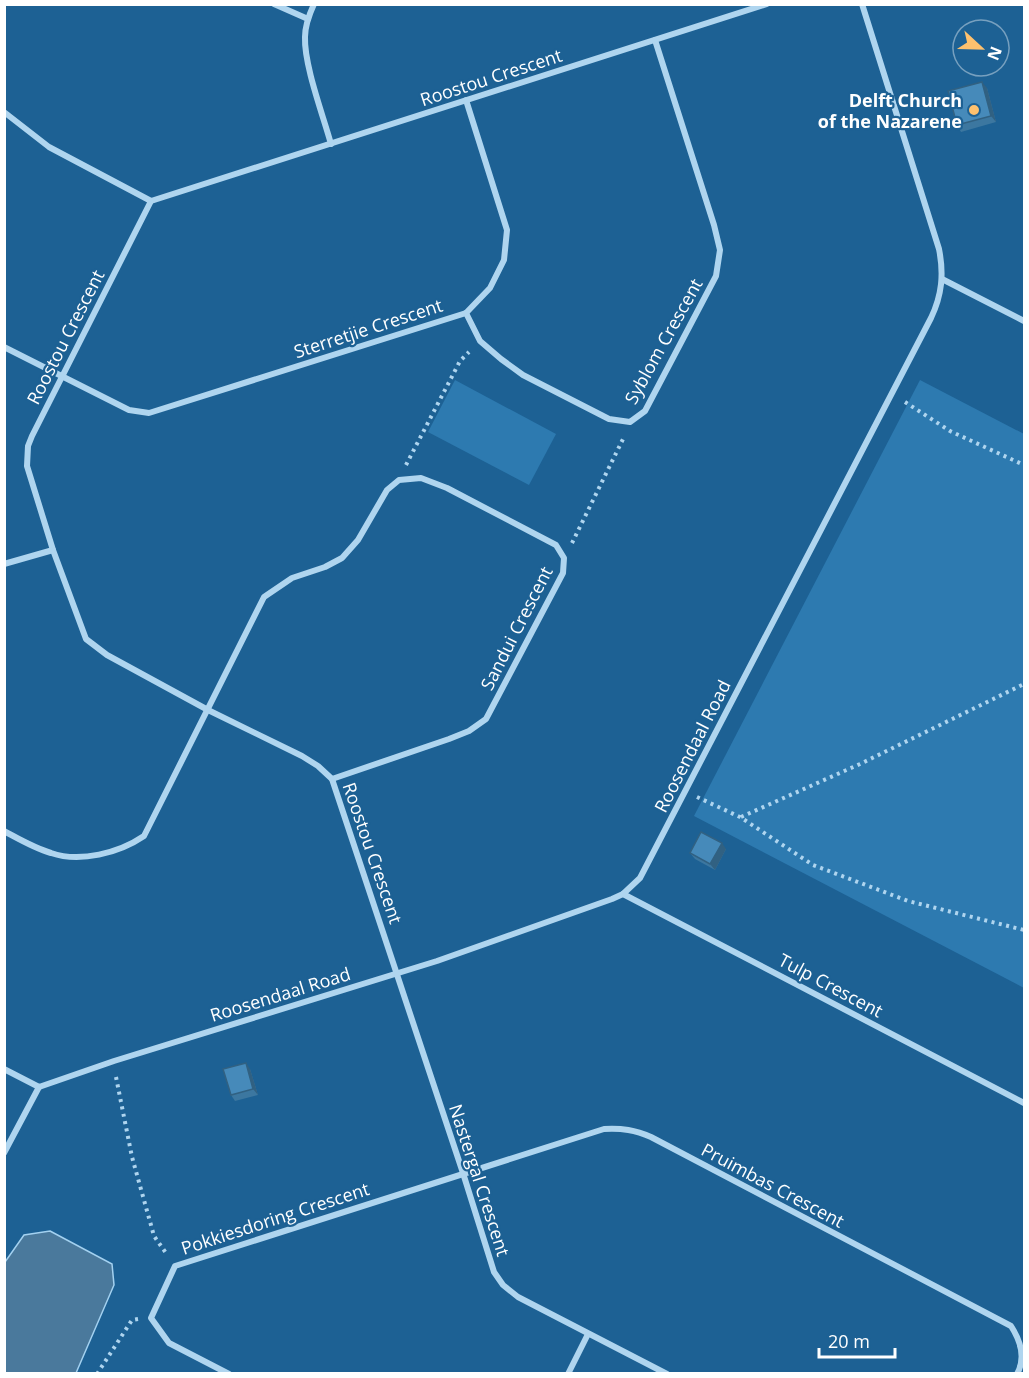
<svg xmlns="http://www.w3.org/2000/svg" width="1029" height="1378" viewBox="0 0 1029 1378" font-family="'Open Sans',sans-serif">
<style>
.green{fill:#2d7ab0}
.water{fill:#4a799c;stroke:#a3d1f0;stroke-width:1.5}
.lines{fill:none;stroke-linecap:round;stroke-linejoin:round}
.path{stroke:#afd5ef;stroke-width:4;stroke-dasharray:3 4.5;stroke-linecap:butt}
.street{stroke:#afd5ef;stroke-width:6}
.wall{fill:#3c77a0}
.shaded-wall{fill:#316182}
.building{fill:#468aba;stroke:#316182;stroke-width:1.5}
.poi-dot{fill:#fec16e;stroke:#1d6194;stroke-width:2}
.labels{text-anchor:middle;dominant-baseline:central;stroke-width:4.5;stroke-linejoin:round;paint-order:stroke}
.street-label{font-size:18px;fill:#fff;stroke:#1d6194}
.poi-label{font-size:18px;font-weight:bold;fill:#fff;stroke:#1d6194;text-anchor:end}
</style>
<rect width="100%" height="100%" fill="#1d6194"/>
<g class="green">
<path d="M 455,380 L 556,434 L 529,485 L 428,432 Z"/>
<path d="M 920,380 L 1024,434 L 1024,988 L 694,816 Z"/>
</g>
<path class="water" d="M 50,1231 L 112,1264 L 114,1285 L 76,1373 L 5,1373 L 5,1262 L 24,1235 Z"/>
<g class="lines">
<g class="path">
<path d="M 905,402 L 950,431 L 1024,465"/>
<path d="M 406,465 L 460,361 L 469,352"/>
<path d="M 572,543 L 624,437"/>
<path d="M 697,797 L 740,817 L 813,865 L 908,901 L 1024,930"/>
<path d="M 741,817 L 860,764 L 1024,684"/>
<path d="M 116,1077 L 132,1157 L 154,1236 L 166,1253"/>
<path d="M 97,1374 L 132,1320 L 138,1319"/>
</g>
<g class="street">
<path d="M 274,4 L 308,19"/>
<path d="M 314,4 C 309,15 305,25 305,37 C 304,65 323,115 331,144"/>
<path d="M 4,112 L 49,147 L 151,201"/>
<path d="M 942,279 L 1024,321"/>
<path d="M 466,313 L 480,341 L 501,359 L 523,375 L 609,419 L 630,422 L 645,411 L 716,276 L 720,250 L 714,225 L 655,40"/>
<path d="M 4,347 L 129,410 L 149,413 L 466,313 L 490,288 L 504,260 L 507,230 L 466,100"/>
<path d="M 4,564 L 53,550"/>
<path d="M 4,831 C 19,839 34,848 51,853 C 80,863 119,853 144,836 L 264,597 L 292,578 L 325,567 L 342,558 L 358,540 L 387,490 L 399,480 L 421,478 L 447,488 L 556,545 L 564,558 L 563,573 L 486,719 L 469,731 L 449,739 L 332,779"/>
<path d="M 623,894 L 1024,1103"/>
<path d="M 4,1069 L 39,1087 L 114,1061 L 437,961 L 612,899 L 623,894 L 640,878 L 931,318 C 942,295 944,274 939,249 L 862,4"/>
<path d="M 4,1153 L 39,1087"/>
<path d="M 229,1374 L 169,1343 L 151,1318 L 175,1266 L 604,1129 C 622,1128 635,1130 651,1137 L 1011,1326 C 1020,1340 1026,1358 1017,1374"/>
<path d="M 568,1374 L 588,1334"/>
<path d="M 667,1374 L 518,1297 L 503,1285 L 494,1272 L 463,1173 L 332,779 L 318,766 L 302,756 L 208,710 L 107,655 L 86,639 L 53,550 L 27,466 L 28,446 L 32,436 L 151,201 L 767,4"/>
</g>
</g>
<g class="wall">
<path d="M 987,88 L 996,122 L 961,132 L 957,125 Z"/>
<path d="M 726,849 L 715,870 L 695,859 L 690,853 Z"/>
<path d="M 250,1069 L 258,1095 L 235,1101 L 231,1095 Z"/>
</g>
<g class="shaded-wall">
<path d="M 982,82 L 987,88 L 996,122 L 991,116 Z"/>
<path d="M 722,843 L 726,849 L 715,870 L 710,864 Z"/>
<path d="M 246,1063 L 250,1069 L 258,1095 L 253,1089 Z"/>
</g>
<g class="building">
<path d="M 982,82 L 991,116 L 957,125 L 948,91 Z"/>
<path d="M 701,832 L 722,843 L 710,864 L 690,853 Z"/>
<path d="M 246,1063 L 253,1089 L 231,1095 L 223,1069 Z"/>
</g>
<circle class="poi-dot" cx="974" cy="110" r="6"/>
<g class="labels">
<g class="street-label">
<text transform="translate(491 77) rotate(-18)">Roostou Crescent</text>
<text transform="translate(368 328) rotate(-18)">Sterretjie Crescent</text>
<text transform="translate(65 337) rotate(-63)">Roostou Crescent</text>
<text transform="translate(663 341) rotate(-61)">Syblom Crescent</text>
<text transform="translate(516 628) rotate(-63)">Sandui Crescent</text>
<text transform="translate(692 746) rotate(-63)">Roosendaal Road</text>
<text transform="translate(373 853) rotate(71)">Roostou Crescent</text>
<text transform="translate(831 985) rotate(28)">Tulp Crescent</text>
<text transform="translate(280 994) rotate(-17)">Roosendaal Road</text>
<text transform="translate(480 1180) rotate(72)">Nastergal Crescent</text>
<text transform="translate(773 1185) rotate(28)">Pruimbas Crescent</text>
<text transform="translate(275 1218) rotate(-18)">Pokkiesdoring Crescent</text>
</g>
<g class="poi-label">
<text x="962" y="100">Delft Church<tspan x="962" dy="21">of the Nazarene</tspan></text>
</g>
</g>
<rect width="1029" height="1378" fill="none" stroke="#ffffff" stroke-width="12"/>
<g transform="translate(981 48) rotate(112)"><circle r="28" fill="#1d6194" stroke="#77a0bf" stroke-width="1.5"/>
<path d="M0-4.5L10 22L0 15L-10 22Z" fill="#fec16e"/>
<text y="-9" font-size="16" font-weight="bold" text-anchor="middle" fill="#ffffff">N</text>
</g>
<path d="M819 1348v9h76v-9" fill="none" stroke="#ffffff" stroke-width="3"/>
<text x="828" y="1348" font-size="18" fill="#ffffff" stroke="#1d6194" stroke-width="4.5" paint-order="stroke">20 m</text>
</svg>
